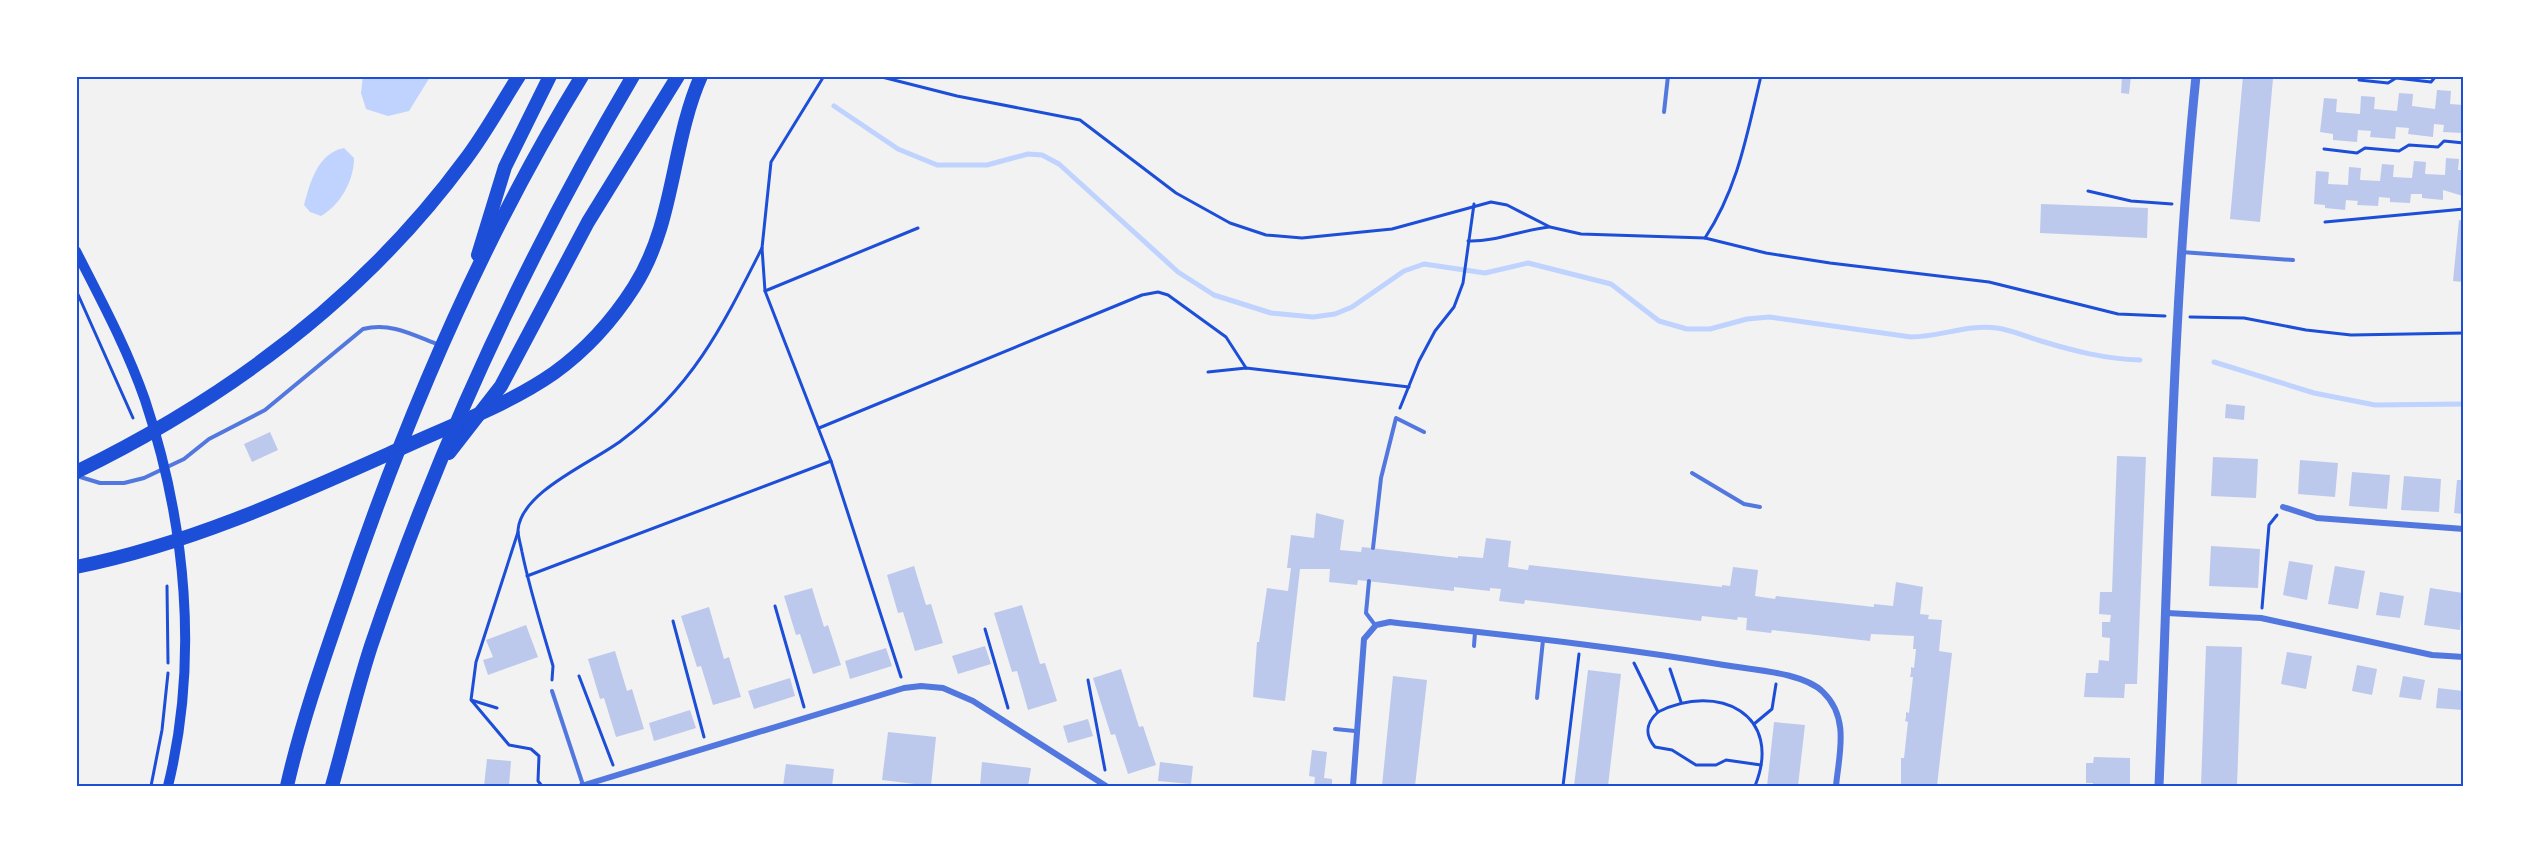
<svg xmlns="http://www.w3.org/2000/svg" width="2540" height="863" viewBox="0 0 2540 863" font-family="'PT Sans Narrow',sans-serif">
<style>
.water{fill:#bfd3fe}
.lines{fill:none;stroke-linecap:round;stroke-linejoin:round}
.stream{stroke:#bfd3fe;stroke-width:5}
.building{fill:#bdc9ec}
.path{stroke:#1d4ed8;stroke-width:3}
.service{stroke:#5277de;stroke-width:4}
.minor{stroke:#5277de;stroke-width:6}
.tertiary{stroke:#5277de;stroke-width:9}
.secondary{stroke:#1d4ed8;stroke-width:10}
.motorway{stroke:#1d4ed8;stroke-width:14}
.neatline{fill:none;stroke:#1d4ed8;stroke-width:2}
</style>
<rect width="100%" height="100%" fill="#f2f2f2"/>
<g class="water">
<path d="M 363,76 L 430,76 L 430,77 L 409,111 L 388,116 L 366,109 L 361,93 Z"/>
<path d="M 344,148 L 354,158 C 354,181 340,205 321,216 L 310,212 L 304,205 C 310,182 318,153 344,148 Z"/>
</g>
<g class="lines">
<g class="stream">
<path d="M 834,106 L 898,149 L 937,165 L 987,165 L 1028,154 L 1042,155 L 1059,164 L 1178,272 L 1214,295 L 1271,313 L 1313,317 L 1335,314 L 1352,307 L 1404,271 L 1424,264 L 1485,273 L 1528,263 L 1611,284 L 1659,321 L 1687,329 L 1710,329 L 1747,319 L 1769,317 L 1911,337 C 1940,337 1967,324 1997,328 C 2012,330 2027,337 2041,341 C 2074,351 2105,359 2140,360"/>
<path d="M 2214,362 L 2314,393 L 2375,405 L 2464,404"/>
</g>
</g>
<g class="building">
<path d="M 2122,76 L 2131,76 L 2129,94 L 2121,93 Z"/>
<path d="M 2243,76 L 2273,79 L 2260,222 L 2230,219 Z"/>
<path d="M 2437,90 L 2451,91 L 2450,104 L 2463,105 L 2463,133 L 2443,132 L 2444,125 L 2434,124 L 2433,137 L 2408,134 L 2409,128 L 2396,127 L 2395,139 L 2370,137 L 2371,131 L 2358,130 L 2357,142 L 2333,140 L 2333,134 L 2320,132 L 2324,98 L 2337,99 L 2336,112 L 2360,114 L 2361,96 L 2375,97 L 2374,109 L 2397,111 L 2399,93 L 2413,94 L 2412,106 L 2435,109 Z"/>
<path d="M 2446,158 L 2459,159 L 2458,170 L 2463,170 L 2463,196 L 2443,190 L 2443,200 L 2422,198 L 2422,194 L 2411,194 L 2410,203 L 2390,202 L 2390,198 L 2379,197 L 2378,206 L 2357,205 L 2358,201 L 2346,200 L 2345,210 L 2325,208 L 2325,205 L 2314,204 L 2316,171 L 2329,172 L 2328,184 L 2348,185 L 2349,167 L 2361,168 L 2360,180 L 2380,181 L 2382,164 L 2394,165 L 2393,177 L 2412,178 L 2414,161 L 2426,162 L 2425,174 L 2445,175 Z"/>
<path d="M 2041,204 L 2148,208 L 2147,238 L 2040,233 Z"/>
<path d="M 2459,220 L 2463,221 L 2463,282 L 2453,281 Z"/>
<path d="M 2226,404 L 2245,406 L 2244,420 L 2225,418 Z"/>
<path d="M 270,432 L 278,450 L 252,462 L 244,444 Z"/>
<path d="M 2117,456 L 2146,457 L 2137,684 L 2125,684 L 2124,698 L 2084,697 L 2086,673 L 2098,673 L 2099,660 L 2109,661 L 2110,638 L 2102,637 L 2102,622 L 2110,622 L 2111,615 L 2099,614 L 2100,592 L 2112,592 Z"/>
<path d="M 2213,457 L 2258,459 L 2256,498 L 2211,496 Z"/>
<path d="M 2300,460 L 2338,463 L 2335,497 L 2298,494 Z"/>
<path d="M 2352,472 L 2390,475 L 2387,509 L 2349,506 Z"/>
<path d="M 2404,476 L 2441,479 L 2439,512 L 2401,510 Z"/>
<path d="M 2457,480 L 2463,480 L 2463,514 L 2454,513 Z"/>
<path d="M 1316,513 L 1344,520 L 1340,550 L 1361,552 L 1362,547 L 1458,558 L 1458,556 L 1483,558 L 1486,538 L 1511,541 L 1508,567 L 1528,570 L 1529,565 L 1722,587 L 1722,585 L 1730,586 L 1733,567 L 1758,570 L 1755,596 L 1775,599 L 1776,596 L 1874,607 L 1874,604 L 1893,606 L 1896,582 L 1923,587 L 1920,614 L 1929,615 L 1928,619 L 1942,620 L 1939,651 L 1952,653 L 1937,786 L 1901,786 L 1901,758 L 1904,758 L 1908,722 L 1905,721 L 1906,717 L 1906,712 L 1909,713 L 1913,677 L 1910,677 L 1911,672 L 1911,667 L 1914,668 L 1916,649 L 1913,649 L 1914,636 L 1871,634 L 1870,641 L 1772,630 L 1771,633 L 1746,630 L 1747,618 L 1738,617 L 1737,620 L 1702,616 L 1701,621 L 1525,600 L 1524,604 L 1499,601 L 1501,589 L 1490,588 L 1490,591 L 1454,587 L 1454,591 L 1358,580 L 1357,585 L 1329,582 L 1330,569 L 1300,569 L 1285,701 L 1253,697 L 1257,642 L 1259,642 L 1267,588 L 1288,591 L 1291,568 L 1287,568 L 1291,535 L 1314,538 Z"/>
<path d="M 2211,546 L 2260,549 L 2258,588 L 2209,586 Z"/>
<path d="M 2289,561 L 2313,565 L 2307,600 L 2283,595 Z"/>
<path d="M 914,566 L 926,605 L 931,604 L 943,643 L 915,651 L 903,612 L 898,613 L 887,575 Z"/>
<path d="M 2335,566 L 2365,571 L 2358,609 L 2328,604 Z"/>
<path d="M 812,588 L 824,627 L 828,625 L 841,665 L 813,674 L 800,634 L 796,635 L 784,596 Z"/>
<path d="M 2430,588 L 2463,593 L 2460,630 L 2424,625 Z"/>
<path d="M 2380,592 L 2404,596 L 2400,618 L 2376,615 Z"/>
<path d="M 1022,605 L 1040,664 L 1045,663 L 1057,701 L 1028,710 L 1017,671 L 1012,672 L 994,613 Z"/>
<path d="M 709,607 L 724,659 L 729,657 L 741,697 L 713,705 L 701,666 L 697,667 L 681,616 Z"/>
<path d="M 526,625 L 538,657 L 488,675 L 483,660 L 493,657 L 486,640 Z"/>
<path d="M 985,646 L 991,664 L 958,674 L 952,656 Z"/>
<path d="M 2206,646 L 2242,647 L 2237,786 L 2201,786 Z"/>
<path d="M 886,648 L 892,666 L 850,679 L 845,661 Z"/>
<path d="M 615,651 L 627,691 L 632,689 L 644,729 L 616,737 L 604,698 L 600,699 L 588,659 Z"/>
<path d="M 2287,652 L 2312,656 L 2306,689 L 2281,684 Z"/>
<path d="M 2357,665 L 2377,669 L 2372,695 L 2352,691 Z"/>
<path d="M 1121,669 L 1139,727 L 1143,726 L 1156,765 L 1128,774 L 1115,734 L 1111,735 L 1093,678 Z"/>
<path d="M 1588,670 L 1621,674 L 1608,786 L 1574,786 Z"/>
<path d="M 1393,676 L 1427,680 L 1415,786 L 1382,786 Z"/>
<path d="M 2403,676 L 2425,680 L 2421,700 L 2399,697 Z"/>
<path d="M 790,678 L 795,696 L 754,709 L 748,691 Z"/>
<path d="M 2438,688 L 2463,691 L 2463,710 L 2436,708 Z"/>
<path d="M 690,710 L 696,728 L 654,741 L 649,723 Z"/>
<path d="M 1088,719 L 1093,736 L 1068,743 L 1063,726 Z"/>
<path d="M 1774,722 L 1805,725 L 1798,786 L 1767,786 Z"/>
<path d="M 888,732 L 936,737 L 931,786 L 882,780 Z"/>
<path d="M 1312,750 L 1327,752 L 1324,778 L 1332,779 L 1332,786 L 1314,786 L 1315,777 L 1309,776 Z"/>
<path d="M 2094,757 L 2130,758 L 2130,786 L 2093,786 L 2093,783 L 2086,783 L 2086,763 L 2093,763 Z"/>
<path d="M 487,759 L 511,761 L 509,786 L 484,786 Z"/>
<path d="M 982,762 L 1031,768 L 1028,786 L 980,786 Z"/>
<path d="M 1160,762 L 1193,766 L 1191,784 L 1158,781 Z"/>
<path d="M 786,764 L 834,769 L 832,786 L 783,786 Z"/>
</g>
<g class="lines">
<g class="path">
<path d="M 824,76 L 771,162 L 762,248 L 765,291 L 831,461 L 901,677"/>
<path d="M 878,76 L 957,96 L 1080,120 L 1176,193 L 1230,223 L 1266,235 L 1302,238 L 1392,229 L 1491,202 L 1507,205 L 1550,227 L 1581,234 L 1705,238 L 1766,253 L 1830,263 L 1989,282 L 2118,314 L 2165,316"/>
<path d="M 2451,76 L 2464,78"/>
<path d="M 2359,80 L 2388,83 L 2396,78 L 2431,82 L 2436,76"/>
<path d="M 2324,149 L 2357,153 L 2365,148 L 2399,151 L 2409,145 L 2438,147 L 2444,141 L 2464,143"/>
<path d="M 2088,191 L 2131,201 L 2172,204"/>
<path d="M 2325,222 L 2464,209"/>
<path d="M 1705,238 C 1738,188 1747,134 1761,76"/>
<path d="M 1468,241 C 1496,242 1521,230 1549,227"/>
<path d="M 76,290 L 133,418"/>
<path d="M 765,291 L 918,228"/>
<path d="M 2190,317 L 2244,318 L 2306,330 L 2351,335 L 2464,333"/>
<path d="M 1208,372 L 1246,368 L 1409,387"/>
<path d="M 1400,408 L 1419,361 L 1435,331 L 1454,307 L 1463,283 L 1474,204"/>
<path d="M 819,428 L 1142,295 L 1158,292 L 1168,295 L 1226,337 L 1246,368"/>
<path d="M 527,576 L 831,461"/>
<path d="M 167,586 L 168,663"/>
<path d="M 775,606 L 804,707"/>
<path d="M 2262,608 L 2269,525 L 2277,515"/>
<path d="M 673,621 L 704,737"/>
<path d="M 985,629 L 1008,708"/>
<path d="M 1634,663 L 1658,712 C 1718,682 1784,714 1755,786"/>
<path d="M 1670,669 L 1681,702"/>
<path d="M 579,676 L 613,765"/>
<path d="M 552,680 L 553,666 C 542,628 530,591 522,552 C 521,546 518,537 518,530 C 521,491 594,462 622,440 C 693,387 723,325 762,248"/>
<path d="M 1088,680 L 1105,770"/>
<path d="M 472,701 L 509,745 L 531,749 L 539,756 L 538,781 L 542,786"/>
<path d="M 497,708 L 471,700 L 476,662 L 518,532"/>
<path d="M 1658,712 C 1646,723 1644,734 1655,747 L 1672,750 L 1696,765 L 1716,765 L 1726,760 L 1761,765"/>
<path d="M 1754,724 L 1772,709 L 1776,684"/>
<path d="M 151,786 L 162,730 L 168,673"/>
<path d="M 1563,786 L 1579,654"/>
</g>
<g class="service">
<path d="M 1664,112 L 1668,76"/>
<path d="M 2181,252 L 2293,260"/>
<path d="M 1692,473 L 1744,504 L 1760,507"/>
<path d="M 77,476 L 100,483 L 124,483 L 144,478 L 184,459 L 209,439 L 265,410 L 363,329 C 391,322 413,335 439,345"/>
<path d="M 1373,548 L 1381,478 L 1396,418 L 1424,432"/>
<path d="M 1369,581 L 1366,613 L 1375,625"/>
<path d="M 1474,646 L 1475,632"/>
<path d="M 552,691 L 583,785"/>
<path d="M 1537,698 L 1543,640"/>
<path d="M 1335,729 L 1355,731"/>
</g>
<g class="minor">
<path d="M 2283,507 L 2317,518 L 2464,529"/>
<path d="M 2167,613 L 2261,618 L 2432,655 L 2464,657"/>
<path d="M 581,786 L 904,688 L 921,686 L 943,688 L 973,701 L 1106,786"/>
<path d="M 1353,786 L 1364,639 L 1376,625 L 1390,622 C 1502,635 1613,646 1724,665 C 1752,670 1803,672 1823,692 C 1850,718 1839,754 1836,786"/>
</g>
<path class="tertiary" d="M 2159,786 C 2169,550 2172,312 2196,76"/>
<path class="secondary" d="M 76,251 C 101,300 127,348 145,400 C 186,523 199,660 168,786"/>
<g class="motorway">
<path d="M 478,255 L 505,167 L 550,76"/>
<path d="M 449,453 L 501,386 L 588,222 L 678,76"/>
<path d="M 76,472 C 228,398 364,297 465,160 C 485,134 501,104 519,76"/>
<path d="M 76,567 C 191,544 297,495 404,447 C 454,424 508,405 554,373 C 586,350 613,320 634,287 C 675,223 671,144 701,76"/>
<path d="M 287,786 C 301,724 323,661 344,600 C 405,419 481,240 582,76"/>
<path d="M 332,786 C 345,740 356,692 371,646 C 438,447 526,257 633,76"/>
</g>
</g>
<rect width="2540" height="863" fill="none" stroke="#ffffff" stroke-width="156"/>
<rect x="78" y="78" width="2384" height="707" class="neatline"/>
</svg>
